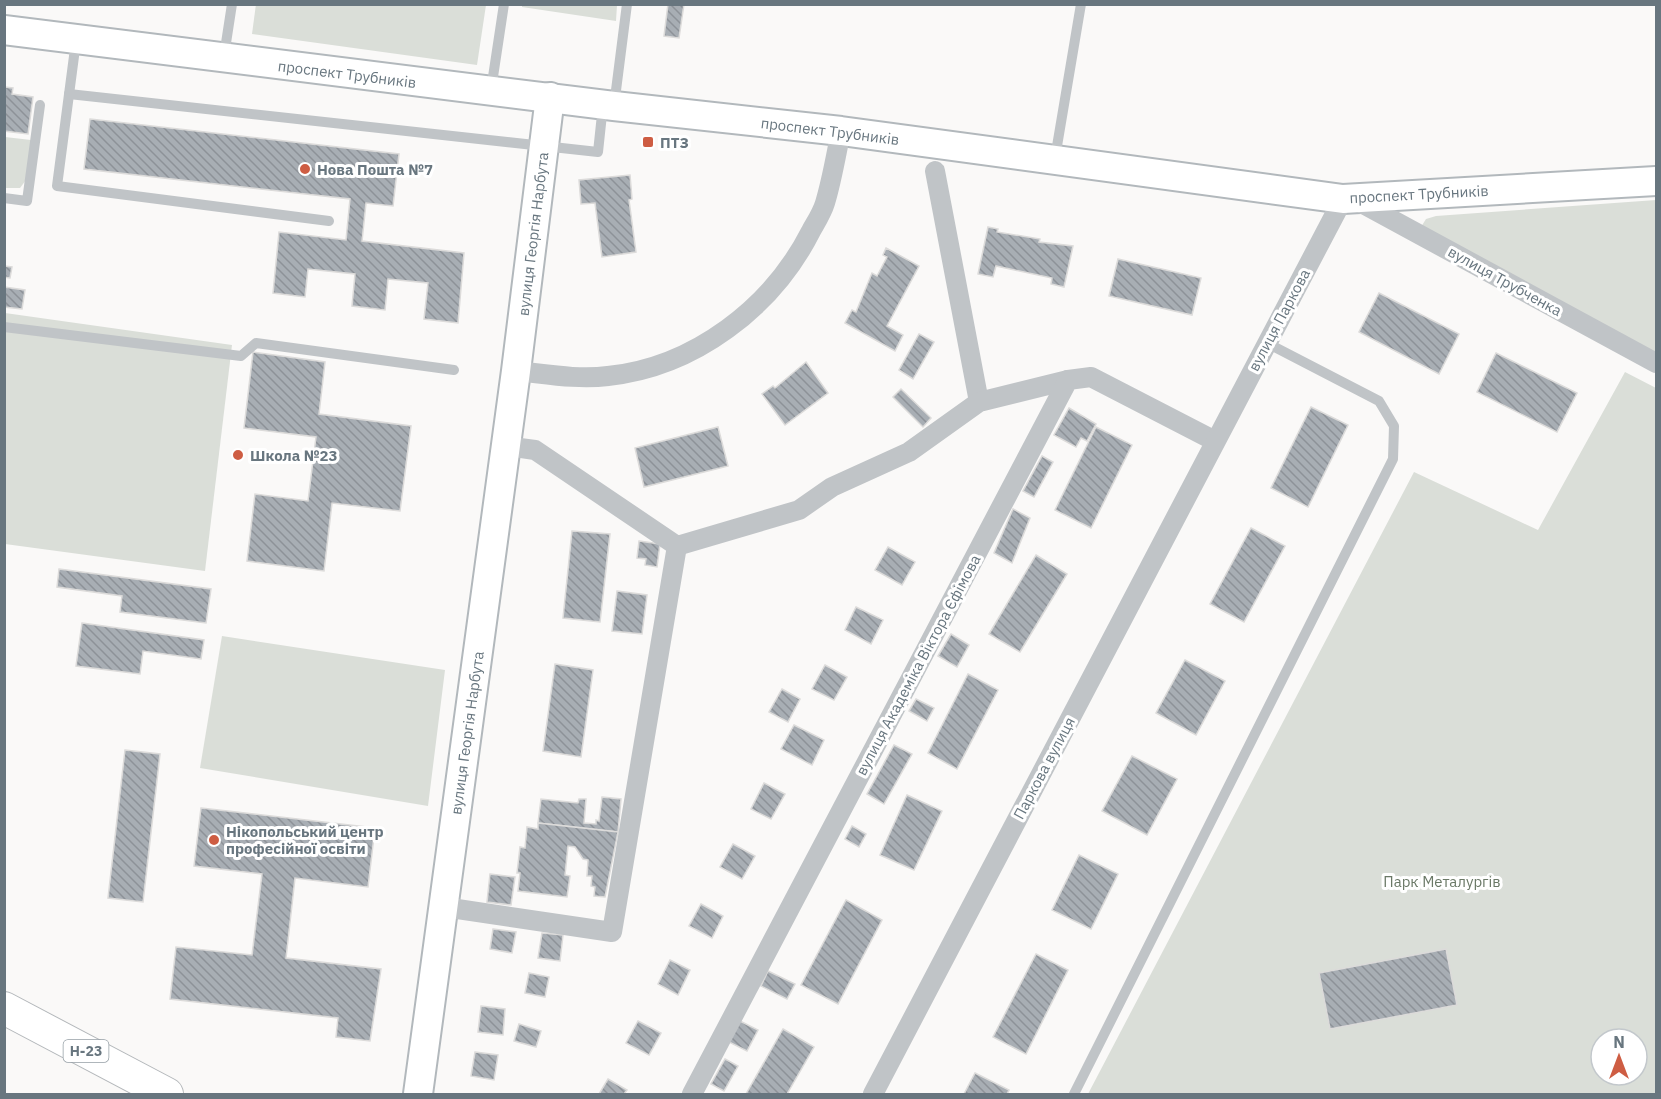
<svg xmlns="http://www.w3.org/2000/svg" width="1661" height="1099" viewBox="0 0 1661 1099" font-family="'IBM Plex Sans',sans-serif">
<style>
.green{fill:#daded8;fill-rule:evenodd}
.building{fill:url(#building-back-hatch);stroke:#dcdbda;stroke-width:1.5}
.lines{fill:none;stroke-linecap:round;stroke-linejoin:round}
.secondary-casing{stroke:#b2b8bc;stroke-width:32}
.primary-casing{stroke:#b4b8bb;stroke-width:34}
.lane{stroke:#c0c4c7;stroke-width:10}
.street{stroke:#c0c4c7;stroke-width:20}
.secondary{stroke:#fff;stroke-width:28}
.primary{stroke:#fff;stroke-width:32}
.poi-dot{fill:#ce5d43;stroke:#fff;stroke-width:2}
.labels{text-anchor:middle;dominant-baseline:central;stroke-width:6;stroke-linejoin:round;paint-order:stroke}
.shield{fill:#fff;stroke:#959fa5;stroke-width:1.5}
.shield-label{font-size:14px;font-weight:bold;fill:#68767f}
.street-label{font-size:15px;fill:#68767f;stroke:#fff}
.poi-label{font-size:15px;font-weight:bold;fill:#68767f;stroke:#fff;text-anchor:start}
.park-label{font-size:15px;fill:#6a7866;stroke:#fff}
</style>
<defs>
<pattern id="building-back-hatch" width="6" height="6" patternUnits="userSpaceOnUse" patternTransform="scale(1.5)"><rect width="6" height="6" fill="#a8aeb4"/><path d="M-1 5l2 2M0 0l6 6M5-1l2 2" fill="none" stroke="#8d9298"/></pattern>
</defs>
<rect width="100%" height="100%" fill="#faf9f8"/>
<g class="green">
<path d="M 256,4 L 486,4 L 486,5 L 477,65 L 252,34 Z"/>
<path d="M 522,4 L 617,4 L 617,5 L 616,21 L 522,7 Z"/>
<path d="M 5,137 L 31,140 L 26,180 L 20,188 L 5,188 Z"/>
<path d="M 1656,200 L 1656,353 L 1421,227 L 1426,219 L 1436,216 Z"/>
<path d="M 5,313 L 232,345 L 205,571 L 5,544 Z"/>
<path d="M 1625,372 L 1656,388 L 1656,1094 L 1088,1094 L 1414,472 L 1538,530 ZM 1601,1039 L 1637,1039 L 1637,1075 L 1601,1075 Z"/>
<path d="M 222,636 L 445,670 L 428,806 L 200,768 Z"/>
</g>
<g class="building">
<path d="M 668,4 L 684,4 L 679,38 L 664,36 Z"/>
<path d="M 4,87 L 13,88 L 12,94 L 33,97 L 28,134 L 4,131 Z"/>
<path d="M 90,119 L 399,154 L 393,206 L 366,203 L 362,241 L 464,253 L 458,323 L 424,319 L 428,283 L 388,279 L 385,310 L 352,306 L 355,274 L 308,269 L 305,297 L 273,293 L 279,232 L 346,240 L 350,199 L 84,169 Z"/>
<path d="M 630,175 L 632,199 L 629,200 L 636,252 L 602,257 L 595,203 L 581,204 L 579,180 Z"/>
<path d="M 988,227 L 998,229 L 997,232 L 1040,239 L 1039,242 L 1073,246 L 1064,287 L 1051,284 L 1052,278 L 996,266 L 993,277 L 978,274 Z"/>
<path d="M 886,248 L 919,266 L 887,326 L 903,335 L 895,351 L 845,323 L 852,310 L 856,312 L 872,273 L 877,276 L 887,257 L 883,255 Z"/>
<path d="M 1118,259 L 1201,278 L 1192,315 L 1109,296 Z"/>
<path d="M 4,266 L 12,267 L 10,278 L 4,277 Z"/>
<path d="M 4,287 L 25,290 L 22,309 L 4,307 Z"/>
<path d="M 1379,293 L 1459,334 L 1439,374 L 1359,332 Z"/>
<path d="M 919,334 L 934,342 L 913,379 L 899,370 Z"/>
<path d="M 253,352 L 325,362 L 319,414 L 411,426 L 400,511 L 332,503 L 324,571 L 247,561 L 255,494 L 308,501 L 316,437 L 244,428 Z"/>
<path d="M 1496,353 L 1577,393 L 1557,432 L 1477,392 Z"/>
<path d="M 806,362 L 828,393 L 785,425 L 762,394 L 773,386 L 775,388 Z"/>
<path d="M 901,389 L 931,418 L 923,427 L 893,397 Z"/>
<path d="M 1311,407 L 1348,425 L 1308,507 L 1271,488 Z"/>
<path d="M 1069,408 L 1096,424 L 1087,441 L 1081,438 L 1076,447 L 1054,435 Z"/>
<path d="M 718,427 L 728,466 L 644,487 L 635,448 Z"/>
<path d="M 1096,427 L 1132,445 L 1091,528 L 1055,510 Z"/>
<path d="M 1042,456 L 1053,462 L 1034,497 L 1023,491 Z"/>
<path d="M 1013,509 L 1030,518 L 1012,563 L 994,553 Z"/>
<path d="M 1251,528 L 1285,546 L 1244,622 L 1210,604 Z"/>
<path d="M 572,531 L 610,534 L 600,622 L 563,618 Z"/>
<path d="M 639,541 L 660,544 L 657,567 L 645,565 L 646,559 L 637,558 Z"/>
<path d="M 888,547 L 915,562 L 902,585 L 875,570 Z"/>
<path d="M 1036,555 L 1067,574 L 1020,652 L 989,634 Z"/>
<path d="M 59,569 L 211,589 L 206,623 L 120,612 L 122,596 L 57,587 Z"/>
<path d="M 617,591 L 647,595 L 642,634 L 612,631 Z"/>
<path d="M 856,607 L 883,620 L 871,644 L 845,630 Z"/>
<path d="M 82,623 L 204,640 L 201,659 L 143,651 L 140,674 L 76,666 Z"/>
<path d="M 951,634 L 969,645 L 957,667 L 938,656 Z"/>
<path d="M 1185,660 L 1225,681 L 1196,735 L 1156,713 Z"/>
<path d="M 555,664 L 593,670 L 581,757 L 543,751 Z"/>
<path d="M 825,665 L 847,677 L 834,700 L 812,689 Z"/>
<path d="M 968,674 L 998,690 L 957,769 L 928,753 Z"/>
<path d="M 782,689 L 800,699 L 788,722 L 769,712 Z"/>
<path d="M 916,699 L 934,708 L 927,721 L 909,711 Z"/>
<path d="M 794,725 L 824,740 L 812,765 L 781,749 Z"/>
<path d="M 894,745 L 912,754 L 884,804 L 867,794 Z"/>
<path d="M 125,750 L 160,754 L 143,902 L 108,898 Z"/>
<path d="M 1132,756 L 1177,779 L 1147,835 L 1102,811 Z"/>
<path d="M 764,783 L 785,794 L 771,819 L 751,809 Z"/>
<path d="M 907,795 L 942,811 L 914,870 L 880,855 Z"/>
<path d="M 602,797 L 621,799 L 618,832 L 538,823 L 541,799 L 578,803 L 579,799 L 586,799 L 584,823 L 596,824 L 596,820 L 599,821 Z"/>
<path d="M 201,808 L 375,828 L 368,887 L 295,878 L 286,958 L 381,969 L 370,1041 L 336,1037 L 338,1018 L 170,999 L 176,947 L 252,955 L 262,874 L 194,866 Z"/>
<path d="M 538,823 L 618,832 L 605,897 L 594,896 L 595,887 L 591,886 L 592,876 L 587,876 L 588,860 L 583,859 L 575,847 L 568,846 L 565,875 L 570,876 L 567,897 L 518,891 L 520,873 L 517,873 L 520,847 L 525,848 L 527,827 L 538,829 Z"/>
<path d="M 852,826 L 866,834 L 859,847 L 845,839 Z"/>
<path d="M 733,844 L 755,856 L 742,879 L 720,867 Z"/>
<path d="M 1079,855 L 1118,874 L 1091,929 L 1052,910 Z"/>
<path d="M 490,874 L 515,877 L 511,905 L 487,902 Z"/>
<path d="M 846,900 L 882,920 L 838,1004 L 801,985 Z"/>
<path d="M 701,904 L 723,916 L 712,938 L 689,926 Z"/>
<path d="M 493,929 L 516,932 L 512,953 L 490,949 Z"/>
<path d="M 542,933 L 563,935 L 560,961 L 538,958 Z"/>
<path d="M 1446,949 L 1457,1005 L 1330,1029 L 1319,973 Z"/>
<path d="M 1036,954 L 1068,970 L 1026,1054 L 993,1037 Z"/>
<path d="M 670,960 L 690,970 L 678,995 L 658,984 Z"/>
<path d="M 768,971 L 795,984 L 787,999 L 761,986 Z"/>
<path d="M 529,973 L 549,977 L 545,997 L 525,993 Z"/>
<path d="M 481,1006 L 505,1009 L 503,1035 L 478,1032 Z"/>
<path d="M 638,1021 L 661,1033 L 649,1055 L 626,1043 Z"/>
<path d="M 740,1021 L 758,1030 L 747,1051 L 729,1042 Z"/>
<path d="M 519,1024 L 541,1031 L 536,1047 L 514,1041 Z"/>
<path d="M 783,1029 L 814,1047 L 787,1094 L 746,1094 Z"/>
<path d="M 475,1052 L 498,1055 L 494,1080 L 471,1076 Z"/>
<path d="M 725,1059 L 738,1066 L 724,1091 L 711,1084 Z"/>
<path d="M 975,1073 L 1009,1090 L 1007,1094 L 964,1094 Z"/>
<path d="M 608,1079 L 627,1090 L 624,1094 L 599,1094 Z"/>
</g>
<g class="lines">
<defs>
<g id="secondary">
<path d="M 4,30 L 614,106 L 841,131 L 1343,199 L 1656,181"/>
<path d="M 418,1094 L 516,371 L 550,97"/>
</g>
<path id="primary" d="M 4,1008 L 167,1094"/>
</defs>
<use href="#secondary" class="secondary-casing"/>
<use href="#primary" class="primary-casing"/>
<g class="lane">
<path d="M 76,41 L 57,186 L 329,221"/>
<path d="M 224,56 L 232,4"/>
<path d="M 491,90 L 504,4"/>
<path d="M 69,94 L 598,152 L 603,105"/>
<path d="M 614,106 L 627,4"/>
<path d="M 1055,158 L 1081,4"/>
<path d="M 4,198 L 27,201 L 40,105"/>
<path d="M 4,327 L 241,356 L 256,343 L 454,370"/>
<path d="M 1074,1094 L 1393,459 L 1394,426 L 1379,401 L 1267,343"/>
</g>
<g class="street">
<path d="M 935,171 L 979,402"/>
<path d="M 1354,199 L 1656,363"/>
<path d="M 516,371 C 546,374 578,380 608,376 C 694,367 772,308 811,231 C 816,222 822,213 825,203 C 832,180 836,155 841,131"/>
<path d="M 506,446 L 535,450 L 677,546 L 799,510 L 832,487 L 909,452 L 979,402 L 1068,380"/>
<path d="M 444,907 L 612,932 L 677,546"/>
<path d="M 692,1094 L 1068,380 L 1091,377 L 1215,441"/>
<path d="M 873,1094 L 1343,199"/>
</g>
<use href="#secondary" class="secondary"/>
<use href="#primary" class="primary"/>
</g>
<g class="poi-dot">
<rect x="642" y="136" width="12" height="12" rx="3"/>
<circle cx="305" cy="169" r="6"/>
<circle cx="238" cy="455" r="6"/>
<circle cx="214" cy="840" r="6"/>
</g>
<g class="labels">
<rect class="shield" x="63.5" y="1040" width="45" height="22" rx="4.5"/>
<g class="shield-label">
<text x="86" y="1051">Н-23</text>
</g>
<g class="street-label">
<text transform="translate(347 74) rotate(7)">проспект Трубників</text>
<text transform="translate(830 131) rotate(7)">проспект Трубників</text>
<text transform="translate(1419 194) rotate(-3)">проспект Трубників</text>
<text transform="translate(533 234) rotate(-83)">вулиця Георгія Нарбута</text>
<text transform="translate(1505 281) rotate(29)">вулиця Трубченка</text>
<text transform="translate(1279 320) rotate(-62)">вулиця Паркова</text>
<text transform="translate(918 665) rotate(-62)">вулиця Академіка Віктора Єфімова</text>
<text transform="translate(467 733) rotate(-82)">вулиця Георгія Нарбута</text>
<text transform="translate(1044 768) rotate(-62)">Паркова вулиця</text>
</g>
<g class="poi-label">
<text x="660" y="142">ПТЗ</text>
<text x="317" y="169">Нова Пошта №7</text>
<text x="250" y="455">Школа №23</text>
<text x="226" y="831">Нікопольський центр<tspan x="226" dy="17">професійної освіти</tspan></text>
</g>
<g class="park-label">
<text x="1442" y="881">Парк Металургів</text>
</g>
</g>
<rect width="1661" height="1099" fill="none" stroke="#68767f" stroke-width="12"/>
<g transform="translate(1619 1057)"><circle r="28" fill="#ffffff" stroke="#c3c8cc" stroke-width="1.5"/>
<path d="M0-4.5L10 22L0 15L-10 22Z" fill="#ce5d43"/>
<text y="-9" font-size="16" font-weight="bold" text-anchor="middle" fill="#68767f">N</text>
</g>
</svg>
